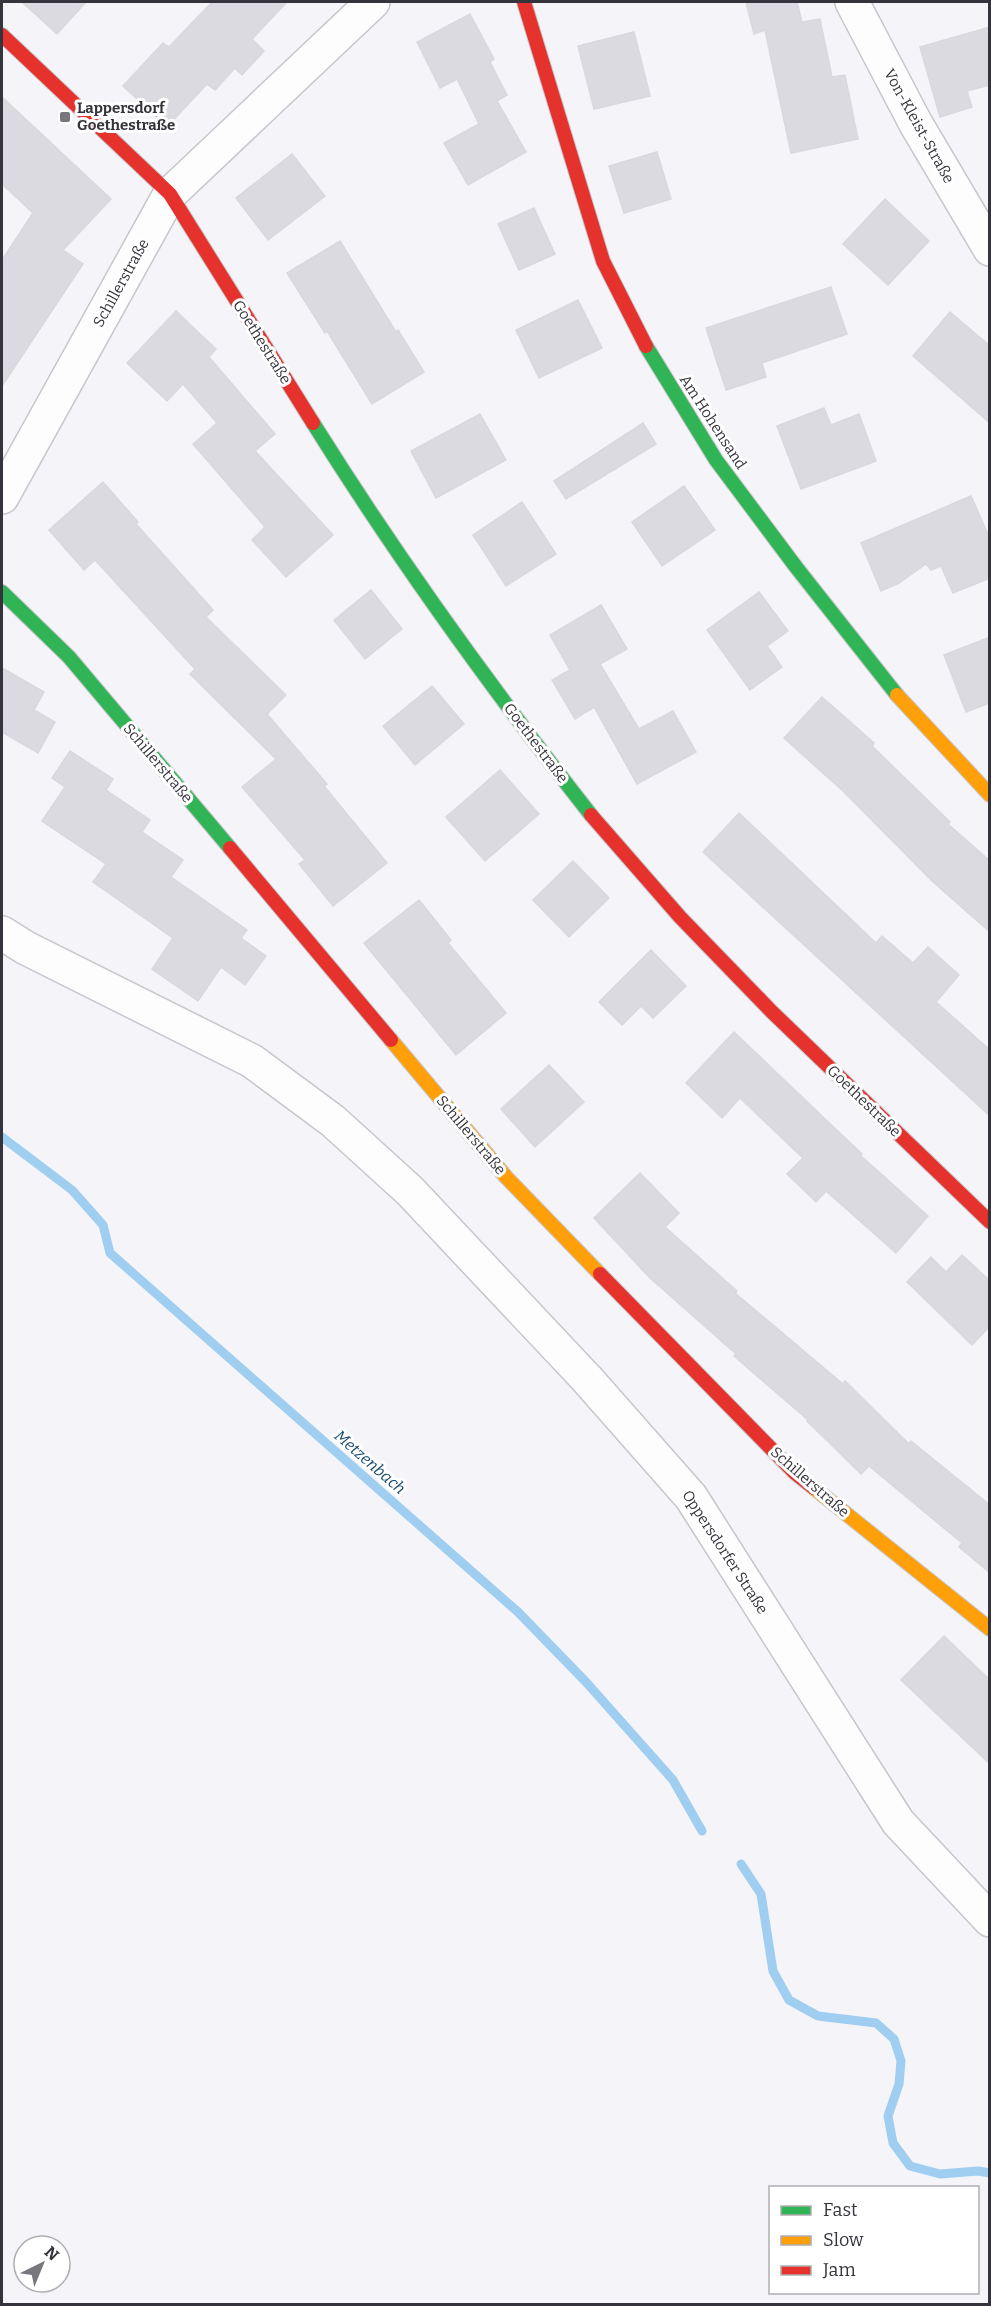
<svg xmlns="http://www.w3.org/2000/svg" width="991" height="2306" viewBox="0 0 991 2306" font-family="Bitter,serif">
<style>
.lines{fill:none;stroke-linecap:round;stroke-linejoin:round}
.stream{stroke:#9fcef1;stroke-width:9}
.building{fill:#dbdae0;stroke:#d9d8dd;stroke-width:1.5}
.street-casing{stroke:#c6c6cb;stroke-width:36}
.fast-casing{stroke:#c6c6cb;stroke-width:16}
.slow-casing{stroke:#c6c6cb;stroke-width:16}
.jam-casing{stroke:#c6c6cb;stroke-width:16}
.street{stroke:#fdfdfe;stroke-width:33}
.fast{stroke:#30b455;stroke-width:14}
.slow{stroke:#ff9f0a;stroke-width:14}
.jam{stroke:#e5322d;stroke-width:14}
.poi-dot{fill:#78777e;stroke:#fff;stroke-width:2}
.labels{text-anchor:middle;dominant-baseline:central;stroke-width:6;stroke-linejoin:round;paint-order:stroke}
.poi-label{font-size:15px;font-weight:bold;fill:#35333b;stroke:#fff;text-anchor:start}
.street-label{font-size:15px;fill:#35333b;stroke:#fff}
.water-label{font-size:16px;font-style:italic;fill:#174969;stroke:#fff}
</style>
<rect width="100%" height="100%" fill="#f4f4f9"/>
<g class="lines">
<g class="stream">
<path d="M 2,1137 L 72,1190 L 103,1225 L 110,1253 L 518,1612 L 586,1682 L 673,1780 L 702,1831"/>
<path d="M 741,1864 L 761,1894 L 773,1971 L 789,2000 L 818,2016 L 876,2023 L 894,2039 L 901,2061 L 899,2084 L 888,2116 L 893,2143 L 910,2166 L 940,2174 L 978,2171 L 990,2173"/>
</g>
</g>
<g class="building">
<path d="M 22,2 L 86,2 L 57,34 Z"/>
<path d="M 212,2 L 287,2 L 252,39 L 264,51 L 242,75 L 235,68 L 215,90 L 207,84 L 167,127 L 123,86 L 163,43 L 169,47 Z"/>
<path d="M 746,2 L 797,2 L 802,22 L 820,19 L 832,77 L 845,75 L 858,139 L 791,153 L 765,30 L 754,34 Z"/>
<path d="M 470,14 L 494,59 L 490,62 L 507,95 L 497,101 L 526,152 L 468,185 L 444,143 L 479,124 L 457,79 L 440,88 L 417,42 Z"/>
<path d="M 990,27 L 990,85 L 967,91 L 972,107 L 940,117 L 920,47 Z"/>
<path d="M 634,32 L 650,96 L 594,109 L 578,46 Z"/>
<path d="M 2,97 L 111,199 L 63,250 L 83,264 L 2,386 L 2,260 L 33,213 L 2,184 Z"/>
<path d="M 657,152 L 671,199 L 624,213 L 609,166 Z"/>
<path d="M 292,154 L 325,196 L 268,240 L 236,198 Z"/>
<path d="M 885,199 L 929,241 L 888,285 L 843,244 Z"/>
<path d="M 534,208 L 555,254 L 519,270 L 498,224 Z"/>
<path d="M 340,241 L 396,332 L 398,330 L 424,372 L 372,404 L 327,331 L 325,333 L 287,273 Z"/>
<path d="M 831,287 L 847,334 L 762,363 L 766,377 L 726,390 L 706,328 Z"/>
<path d="M 578,300 L 602,348 L 539,378 L 516,330 Z"/>
<path d="M 176,311 L 216,349 L 209,357 L 275,434 L 255,451 L 333,535 L 286,577 L 252,540 L 265,527 L 193,444 L 217,423 L 183,384 L 167,401 L 127,363 Z"/>
<path d="M 950,312 L 990,346 L 990,423 L 913,356 Z"/>
<path d="M 824,408 L 831,425 L 859,414 L 876,461 L 801,489 L 777,426 Z"/>
<path d="M 480,414 L 506,460 L 436,498 L 411,451 Z"/>
<path d="M 643,423 L 656,444 L 566,499 L 554,481 Z"/>
<path d="M 103,482 L 138,522 L 136,524 L 213,610 L 206,617 L 286,695 L 267,714 L 327,784 L 324,786 L 387,863 L 333,906 L 299,864 L 305,860 L 242,787 L 276,759 L 190,674 L 195,669 L 95,560 L 84,570 L 49,530 Z"/>
<path d="M 684,486 L 715,530 L 662,566 L 632,522 Z"/>
<path d="M 971,496 L 990,539 L 990,578 L 953,593 L 941,566 L 931,570 L 926,564 L 899,583 L 881,591 L 861,543 Z"/>
<path d="M 522,502 L 556,554 L 506,586 L 473,535 Z"/>
<path d="M 371,590 L 402,629 L 365,659 L 334,620 Z"/>
<path d="M 759,592 L 788,631 L 767,646 L 782,667 L 750,690 L 707,630 Z"/>
<path d="M 601,605 L 627,649 L 600,664 L 639,729 L 673,711 L 696,752 L 637,784 L 594,707 L 575,719 L 552,680 L 570,670 L 550,635 Z"/>
<path d="M 990,637 L 990,703 L 966,712 L 944,655 Z"/>
<path d="M 2,668 L 44,692 L 34,710 L 55,722 L 38,753 L 2,732 Z"/>
<path d="M 432,686 L 464,724 L 415,765 L 383,726 Z"/>
<path d="M 822,697 L 874,743 L 872,746 L 950,822 L 948,824 L 990,861 L 990,932 L 932,881 L 844,792 L 784,738 Z"/>
<path d="M 70,751 L 113,779 L 106,790 L 150,820 L 142,832 L 183,860 L 171,877 L 247,930 L 241,938 L 266,956 L 245,985 L 221,967 L 198,1001 L 152,969 L 173,938 L 93,882 L 106,864 L 42,821 L 65,787 L 52,778 Z"/>
<path d="M 500,770 L 539,814 L 485,861 L 446,817 Z"/>
<path d="M 739,813 L 876,943 L 882,936 L 913,963 L 928,947 L 959,975 L 936,1002 L 990,1050 L 990,1116 L 703,852 Z"/>
<path d="M 573,861 L 609,898 L 569,937 L 533,900 Z"/>
<path d="M 419,900 L 451,940 L 448,943 L 506,1013 L 456,1055 L 364,943 Z"/>
<path d="M 651,950 L 686,986 L 653,1018 L 641,1006 L 622,1025 L 599,1002 Z"/>
<path d="M 734,1032 L 862,1154 L 860,1155 L 928,1216 L 896,1253 L 826,1191 L 816,1202 L 787,1174 L 803,1158 L 740,1098 L 722,1118 L 686,1083 Z"/>
<path d="M 549,1065 L 584,1102 L 535,1147 L 501,1109 Z"/>
<path d="M 640,1173 L 679,1213 L 665,1227 L 737,1291 L 735,1293 L 843,1384 L 845,1381 L 909,1444 L 911,1441 L 990,1505 L 990,1573 L 959,1547 L 962,1543 L 869,1466 L 861,1474 L 807,1421 L 808,1420 L 734,1356 L 736,1354 L 650,1278 L 594,1218 Z"/>
<path d="M 962,1255 L 990,1281 L 990,1326 L 972,1345 L 907,1282 L 931,1257 L 946,1272 Z"/>
<path d="M 944,1636 L 990,1680 L 990,1764 L 901,1680 Z"/>
</g>
<g class="lines">
<defs>
<g id="street">
<path d="M 852,2 L 916,124 L 990,249"/>
<path d="M 2,497 L 170,194 L 373,2"/>
<path d="M 2,933 L 26,948 L 252,1061 L 333,1121 L 410,1191 L 587,1379 L 691,1497 L 898,1822 L 990,1920"/>
</g>
<g id="fast">
<path d="M 646,346 L 716,460 L 796,567 L 897,695"/>
<path d="M 313,423 C 398,559 492,689 591,815"/>
<path d="M 2,592 L 69,657 L 230,848"/>
</g>
<g id="slow">
<path d="M 897,695 L 990,795"/>
<path d="M 391,1040 L 506,1177 L 600,1274"/>
<path d="M 814,1488 L 990,1629"/>
</g>
<g id="jam">
<path d="M 524,2 L 603,261 L 646,346"/>
<path d="M 2,35 L 170,194 L 313,423"/>
<path d="M 591,815 L 680,917 L 772,1012 L 990,1222"/>
<path d="M 230,848 L 391,1040"/>
<path d="M 600,1274 L 795,1473 L 814,1488"/>
</g>
</defs>
<use href="#street" class="street-casing"/>
<use href="#fast" class="fast-casing"/>
<use href="#slow" class="slow-casing"/>
<use href="#jam" class="jam-casing"/>
<use href="#street" class="street"/>
<use href="#fast" class="fast"/>
<use href="#slow" class="slow"/>
<use href="#jam" class="jam"/>
</g>
<rect class="poi-dot" x="59" y="111" width="12" height="12" rx="3"/>
<g class="labels">
<g class="poi-label">
<text x="77" y="108">Lappersdorf<tspan x="77" dy="17">Goethestraße</tspan></text>
</g>
<g class="street-label">
<text transform="translate(919 126) rotate(61)">Von-Kleist-Straße</text>
<text transform="translate(121 283) rotate(-61)">Schillerstraße</text>
<text transform="translate(262 342) rotate(58)">Goethestraße</text>
<text transform="translate(713 422) rotate(57)">Am Hohensand</text>
<text transform="translate(536 743) rotate(53)">Goethestraße</text>
<text transform="translate(158 763) rotate(50)">Schillerstraße</text>
<text transform="translate(864 1101) rotate(44)">Goethestraße</text>
<text transform="translate(471 1135) rotate(50)">Schillerstraße</text>
<text transform="translate(810 1482) rotate(41)">Schillerstraße</text>
<text transform="translate(725 1552) rotate(57)">Oppersdorfer Straße</text>
</g>
<g class="water-label">
<text transform="translate(370 1462) rotate(41)">Metzenbach</text>
</g>
</g>
<rect width="991" height="2306" fill="none" stroke="#35333b" stroke-width="6"/>
<rect x="769" y="2186" width="210" height="108" fill="#ffffff" stroke="#aeadb1" stroke-width="1.5"/>
<rect x="781" y="2206" width="30" height="9" fill="#30b455" stroke="#aeadb1" stroke-width="1.5"/>
<text x="823" y="2216" font-size="18" fill="#35333b">Fast</text>
<rect x="781" y="2236" width="30" height="9" fill="#ff9f0a" stroke="#aeadb1" stroke-width="1.5"/>
<text x="823" y="2246" font-size="18" fill="#35333b">Slow</text>
<rect x="781" y="2266" width="30" height="9" fill="#e5322d" stroke="#aeadb1" stroke-width="1.5"/>
<text x="823" y="2276" font-size="18" fill="#35333b">Jam</text>
<g transform="translate(42 2264) rotate(43)"><circle r="28" fill="#ffffff" stroke="#aeadb1" stroke-width="1.5"/>
<path d="M0-4.5L10 22L0 15L-10 22Z" fill="#78777e"/>
<text y="-9" font-size="16" font-weight="bold" text-anchor="middle" fill="#35333b">N</text>
</g>
</svg>
